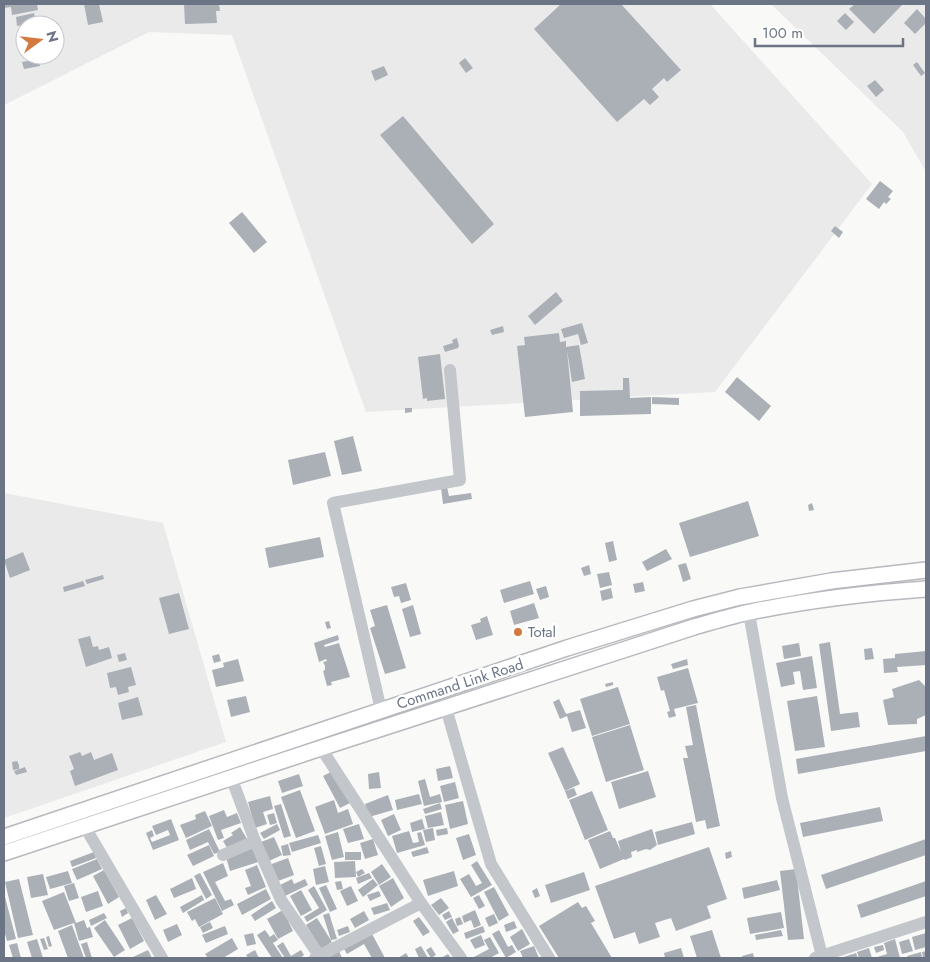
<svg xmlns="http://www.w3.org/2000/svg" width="930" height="962" viewBox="0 0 930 962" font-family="Jost,sans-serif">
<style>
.built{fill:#eaeaea;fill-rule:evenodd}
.building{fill:#abb0b7}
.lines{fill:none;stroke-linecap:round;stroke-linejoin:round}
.major-casing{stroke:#b7b9be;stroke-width:18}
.minor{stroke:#c3c6ca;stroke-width:12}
.major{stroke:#fff;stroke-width:15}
.poi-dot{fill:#d27a3f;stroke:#fff;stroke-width:2}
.labels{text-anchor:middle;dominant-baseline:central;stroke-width:5;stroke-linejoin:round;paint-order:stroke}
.poi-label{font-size:15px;fill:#6b7585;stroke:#fff;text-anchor:start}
.street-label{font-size:15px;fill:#6b7585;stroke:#fff}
</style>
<rect width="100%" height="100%" fill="#f9f9f7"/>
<g class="built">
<path d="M 4,4 L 710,4 L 872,184 L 715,392 L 366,412 L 232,35 L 149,32 L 4,105 ZM 25,25 L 55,25 L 55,55 L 25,55 Z"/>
<path d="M 771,4 L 926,4 L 926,172 L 903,132 Z"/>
<path d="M 4,493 L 163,523 L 226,742 L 4,818 Z"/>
</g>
<g class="building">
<path d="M 4,4 L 37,4 L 38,10 L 12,15 L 11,7 L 4,8 Z"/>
<path d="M 84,4 L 99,4 L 103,22 L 88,25 Z"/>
<path d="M 184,4 L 219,4 L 220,11 L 216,11 L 217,23 L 185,24 Z"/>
<path d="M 561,4 L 621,4 L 681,70 L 667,82 L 664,78 L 652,89 L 659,97 L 650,105 L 644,99 L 617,122 L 534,29 Z"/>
<path d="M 855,4 L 903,4 L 874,34 L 849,9 Z"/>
<path d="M 917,9 L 926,19 L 926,23 L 915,34 L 904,23 Z"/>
<path d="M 34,13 L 36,22 L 17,26 L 16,17 Z"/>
<path d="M 845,13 L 854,22 L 846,30 L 837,21 Z"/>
<path d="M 465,58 L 473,68 L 466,73 L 459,63 Z"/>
<path d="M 39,59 L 40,66 L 24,69 L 22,62 Z"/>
<path d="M 917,62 L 925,73 L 921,76 L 913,65 Z"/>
<path d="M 384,66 L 388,75 L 375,81 L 371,71 Z"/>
<path d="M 875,80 L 884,90 L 876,97 L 867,86 Z"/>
<path d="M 403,116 L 494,224 L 472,244 L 380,135 Z"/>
<path d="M 880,181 L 893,191 L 888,197 L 891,199 L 886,204 L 884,202 L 879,209 L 866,199 Z"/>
<path d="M 242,212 L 267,242 L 254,253 L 229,223 Z"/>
<path d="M 835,226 L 843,232 L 839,238 L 831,231 Z"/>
<path d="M 556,292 L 563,301 L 535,325 L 528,316 Z"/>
<path d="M 582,323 L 588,343 L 581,345 L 578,334 L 564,338 L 561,329 Z"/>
<path d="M 503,326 L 504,332 L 492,335 L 490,330 Z"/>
<path d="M 559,333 L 560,342 L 566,341 L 566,347 L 579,345 L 585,379 L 572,382 L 567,350 L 573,412 L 525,417 L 517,346 L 525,345 L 524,337 Z"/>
<path d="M 457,338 L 459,346 L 458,348 L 445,352 L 443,346 L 453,343 L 452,340 Z"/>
<path d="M 440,354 L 445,399 L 427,401 L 427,398 L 423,399 L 418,357 Z"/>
<path d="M 737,377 L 771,406 L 759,421 L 725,392 Z"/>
<path d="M 623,378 L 629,378 L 630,398 L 651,397 L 651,414 L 580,416 L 580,391 L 623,390 Z"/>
<path d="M 652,397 L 679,398 L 679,405 L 652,404 Z"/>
<path d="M 405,408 L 412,408 L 412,412 L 405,413 Z"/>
<path d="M 353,436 L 362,471 L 342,475 L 334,441 Z"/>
<path d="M 325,452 L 331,476 L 293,485 L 288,460 Z"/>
<path d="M 447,487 L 449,496 L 471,493 L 472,499 L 443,504 L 441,488 Z"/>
<path d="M 748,501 L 759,536 L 690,557 L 679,523 Z"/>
<path d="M 812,503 L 814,510 L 809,511 L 808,505 Z"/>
<path d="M 320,537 L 324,557 L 269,568 L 265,548 Z"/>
<path d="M 613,541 L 617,560 L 609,562 L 605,543 Z"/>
<path d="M 666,549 L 672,559 L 647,571 L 642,562 Z"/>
<path d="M 23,552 L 30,570 L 10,578 L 4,560 Z"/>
<path d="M 686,563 L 691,579 L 683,582 L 678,565 Z"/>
<path d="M 589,565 L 591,574 L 584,576 L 581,568 Z"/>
<path d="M 609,572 L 612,585 L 600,588 L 597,574 Z"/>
<path d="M 103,575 L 104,579 L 87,584 L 85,580 Z"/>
<path d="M 83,581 L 85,586 L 64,592 L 63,587 Z"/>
<path d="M 530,581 L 534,594 L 504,603 L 500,590 Z"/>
<path d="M 643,582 L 645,591 L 635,593 L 633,584 Z"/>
<path d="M 406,583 L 411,600 L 401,603 L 399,596 L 394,597 L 391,587 Z"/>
<path d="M 546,586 L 549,597 L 540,600 L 536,589 Z"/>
<path d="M 611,588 L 613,598 L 602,601 L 600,591 Z"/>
<path d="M 179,593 L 189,629 L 169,634 L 159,598 Z"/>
<path d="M 534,603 L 539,618 L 514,625 L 510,611 Z"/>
<path d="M 387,605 L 406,668 L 385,674 L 370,628 L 375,626 L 370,610 Z"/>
<path d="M 413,605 L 421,634 L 410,637 L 402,609 Z"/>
<path d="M 487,616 L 493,635 L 476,640 L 471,625 L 481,622 L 480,619 Z"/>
<path d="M 329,621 L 331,628 L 327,629 L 325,622 Z"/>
<path d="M 338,635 L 339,640 L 324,645 L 325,647 L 339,643 L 350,677 L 331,682 L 332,685 L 327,686 L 323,671 L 325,670 L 325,666 L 323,662 L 327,661 L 326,659 L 319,662 L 314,643 Z"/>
<path d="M 90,636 L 93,647 L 98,646 L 99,650 L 109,647 L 112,658 L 86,667 L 78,639 Z"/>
<path d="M 830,642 L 840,714 L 858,712 L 860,727 L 831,731 L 819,644 Z"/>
<path d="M 799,643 L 801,656 L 784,659 L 782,646 Z"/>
<path d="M 872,648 L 874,659 L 865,660 L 864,649 Z"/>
<path d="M 926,651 L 926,665 L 897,667 L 898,672 L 884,673 L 883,659 L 895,658 L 895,654 Z"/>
<path d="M 125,653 L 127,660 L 119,662 L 117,655 Z"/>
<path d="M 219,654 L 221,661 L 214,663 L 212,656 Z"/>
<path d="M 812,656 L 817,688 L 803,690 L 800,671 L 793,672 L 795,684 L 781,687 L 776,663 Z"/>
<path d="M 238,659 L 244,681 L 216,687 L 212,670 L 224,667 L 223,663 Z"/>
<path d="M 687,659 L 688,665 L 673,669 L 671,664 Z"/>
<path d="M 131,667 L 136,685 L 128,687 L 129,692 L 118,695 L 116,687 L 110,688 L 107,673 Z"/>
<path d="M 688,668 L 698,703 L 674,709 L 676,716 L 669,718 L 667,712 L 670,711 L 664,690 L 661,691 L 657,677 Z"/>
<path d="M 919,680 L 926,687 L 926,715 L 917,719 L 917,724 L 888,725 L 883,700 L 894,697 L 892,689 Z"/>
<path d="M 613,682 L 613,685 L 606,687 L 605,684 Z"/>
<path d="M 618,687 L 630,724 L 592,736 L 580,699 Z"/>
<path d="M 246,696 L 250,712 L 231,717 L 227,700 Z"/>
<path d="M 817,696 L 825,747 L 795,751 L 787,701 Z"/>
<path d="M 138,697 L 143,715 L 122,720 L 118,703 Z"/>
<path d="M 559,699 L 566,714 L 580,710 L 586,728 L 572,732 L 567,716 L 560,719 L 553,702 Z"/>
<path d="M 696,705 L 720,826 L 707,829 L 705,820 L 696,822 L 683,758 L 688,758 L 685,746 L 693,745 L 686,707 Z"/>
<path d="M 630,725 L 644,770 L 606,782 L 592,737 Z"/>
<path d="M 926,736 L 926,751 L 798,774 L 796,759 Z"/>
<path d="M 563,747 L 580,784 L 565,791 L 548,753 Z"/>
<path d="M 80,752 L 82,756 L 91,752 L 94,760 L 112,753 L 118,770 L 75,786 L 70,771 L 74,769 L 69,756 Z"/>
<path d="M 17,761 L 19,765 L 19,769 L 13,770 L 12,762 Z"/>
<path d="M 450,766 L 453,778 L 438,781 L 436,769 Z"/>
<path d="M 25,767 L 27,772 L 16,775 L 14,771 Z"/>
<path d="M 333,771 L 350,803 L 340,808 L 323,776 Z"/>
<path d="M 648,771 L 656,797 L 619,809 L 611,782 Z"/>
<path d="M 379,772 L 381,788 L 369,789 L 368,774 Z"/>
<path d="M 299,774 L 303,786 L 282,793 L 278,781 Z"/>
<path d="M 425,779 L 430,797 L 440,794 L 442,802 L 424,806 L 418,781 Z"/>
<path d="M 455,782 L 459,798 L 444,802 L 440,786 Z"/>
<path d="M 574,788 L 577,795 L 568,799 L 565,791 Z"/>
<path d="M 300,790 L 315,831 L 296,838 L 281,797 Z"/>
<path d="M 592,791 L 608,830 L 585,840 L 569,800 Z"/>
<path d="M 419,794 L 422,804 L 397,810 L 395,800 Z"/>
<path d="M 388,795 L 393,810 L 369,817 L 365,804 Z"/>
<path d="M 270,796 L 273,809 L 263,812 L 267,824 L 255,828 L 248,802 Z"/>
<path d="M 334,800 L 338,813 L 348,809 L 353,824 L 325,834 L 315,807 Z"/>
<path d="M 463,801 L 468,824 L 450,829 L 445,805 Z"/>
<path d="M 440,803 L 442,809 L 425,814 L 423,809 Z"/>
<path d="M 281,804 L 291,836 L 284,838 L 274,806 Z"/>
<path d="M 880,807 L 883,821 L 803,837 L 800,823 Z"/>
<path d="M 224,810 L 227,817 L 237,813 L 241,823 L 221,830 L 224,838 L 218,840 L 209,816 Z"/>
<path d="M 205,811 L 212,826 L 186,838 L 180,825 L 196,819 L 195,815 Z"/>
<path d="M 441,812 L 444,825 L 428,828 L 425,816 Z"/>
<path d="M 274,813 L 277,823 L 270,825 L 267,815 Z"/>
<path d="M 394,814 L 401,830 L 388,836 L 381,820 Z"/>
<path d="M 171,819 L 179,840 L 153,850 L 146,833 L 152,830 L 154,836 L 150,838 L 152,842 L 170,835 L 168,830 L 156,835 L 152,826 Z"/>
<path d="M 422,819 L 425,829 L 412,832 L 410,823 Z"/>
<path d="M 692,822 L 695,834 L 658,845 L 655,832 Z"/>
<path d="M 277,824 L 280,830 L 264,839 L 260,833 Z"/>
<path d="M 359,824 L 364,839 L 348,843 L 343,829 Z"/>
<path d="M 240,827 L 247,839 L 229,851 L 223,841 L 233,835 L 231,833 Z"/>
<path d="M 433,828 L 435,840 L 426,842 L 423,830 Z"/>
<path d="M 447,828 L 448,834 L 437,836 L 436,830 Z"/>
<path d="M 209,829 L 220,852 L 214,854 L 208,842 L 190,850 L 186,840 Z"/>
<path d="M 652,829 L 657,845 L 650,850 L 646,849 L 637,852 L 637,850 L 631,852 L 632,857 L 625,860 L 624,859 L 600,869 L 588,840 L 610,831 L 613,838 L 615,838 L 621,852 L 618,841 Z"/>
<path d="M 409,831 L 413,843 L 419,842 L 417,833 L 421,832 L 425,845 L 397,853 L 392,836 Z"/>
<path d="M 338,832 L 344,857 L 332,860 L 325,836 Z"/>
<path d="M 469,834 L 476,855 L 463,860 L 456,838 Z"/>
<path d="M 318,835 L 321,843 L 292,852 L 289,843 Z"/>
<path d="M 274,837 L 282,855 L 269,861 L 261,842 Z"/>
<path d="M 373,839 L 378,855 L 365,859 L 360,843 Z"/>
<path d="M 926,839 L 926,855 L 826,889 L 821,875 Z"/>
<path d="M 288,844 L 291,855 L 283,856 L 281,846 Z"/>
<path d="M 209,845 L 214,856 L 193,866 L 187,855 Z"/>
<path d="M 321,846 L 326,864 L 319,866 L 314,848 Z"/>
<path d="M 427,847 L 429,853 L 413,857 L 411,852 Z"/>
<path d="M 709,847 L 727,899 L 707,906 L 711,918 L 676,931 L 671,918 L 655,923 L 660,937 L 639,944 L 635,932 L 614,939 L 595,886 Z"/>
<path d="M 253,848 L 258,862 L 230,871 L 226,857 Z"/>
<path d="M 731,851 L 732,857 L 726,859 L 725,853 Z"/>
<path d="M 94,852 L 96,858 L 72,867 L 70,861 Z"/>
<rect x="345" y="852" width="16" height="8"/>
<path d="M 288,858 L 294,875 L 278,881 L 269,865 Z"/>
<path d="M 97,859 L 102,869 L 77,880 L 72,869 Z"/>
<path d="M 355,861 L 356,877 L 335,878 L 334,862 Z"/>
<path d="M 477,861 L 492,885 L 471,897 L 460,879 L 469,874 L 476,886 L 482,883 L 471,865 Z"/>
<path d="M 223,863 L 228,876 L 215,882 L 225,901 L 231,899 L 234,905 L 222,911 L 203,872 Z"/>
<path d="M 382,864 L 391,877 L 379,885 L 371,872 Z"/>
<path d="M 257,865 L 266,887 L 248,895 L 245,888 L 251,886 L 245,870 Z"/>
<path d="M 325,866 L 329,882 L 316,885 L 313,869 Z"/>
<path d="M 362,869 L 365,873 L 358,877 L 356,872 Z"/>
<path d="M 796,869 L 804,939 L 788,940 L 780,871 Z"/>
<path d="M 104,870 L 119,897 L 108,904 L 93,876 Z"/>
<path d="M 68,871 L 72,883 L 50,889 L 46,877 Z"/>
<path d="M 454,871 L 458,886 L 428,896 L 423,880 Z"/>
<path d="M 584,872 L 590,890 L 551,903 L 545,885 Z"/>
<path d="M 200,873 L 212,895 L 206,899 L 194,876 Z"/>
<path d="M 369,873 L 372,878 L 358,884 L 356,878 Z"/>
<path d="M 43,874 L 48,895 L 31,898 L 27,877 Z"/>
<path d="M 192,878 L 196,889 L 174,898 L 170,889 Z"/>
<path d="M 393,878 L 404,898 L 391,907 L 379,886 Z"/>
<path d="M 19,879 L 33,935 L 18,938 L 5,882 Z"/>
<path d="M 292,879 L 294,884 L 305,879 L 308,885 L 285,896 L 280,885 Z"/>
<path d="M 373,879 L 378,885 L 363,897 L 358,890 Z"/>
<path d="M 777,880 L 780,890 L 744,899 L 742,888 Z"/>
<path d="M 341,881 L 343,889 L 337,890 L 335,882 Z"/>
<path d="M 926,881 L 926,896 L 861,918 L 857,905 Z"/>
<path d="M 74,883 L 79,898 L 69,901 L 64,886 Z"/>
<path d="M 326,885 L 337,909 L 330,912 L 319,888 Z"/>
<path d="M 314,886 L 327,910 L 307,922 L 304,917 L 319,908 L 308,890 Z"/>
<path d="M 351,886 L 358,901 L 347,906 L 340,891 Z"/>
<path d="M 494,887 L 509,915 L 499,921 L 484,892 Z"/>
<path d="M 537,888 L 540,896 L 535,898 L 532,891 Z"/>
<path d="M 266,889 L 271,899 L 242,915 L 237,904 Z"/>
<path d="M 301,890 L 312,910 L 301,916 L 290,896 Z"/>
<path d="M 98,891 L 103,906 L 86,912 L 81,897 Z"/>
<path d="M 379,891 L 381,896 L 370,901 L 367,895 Z"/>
<path d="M 64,892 L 76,923 L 84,920 L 87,928 L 90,927 L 93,937 L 79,941 L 74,923 L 54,930 L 42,901 Z"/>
<path d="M 4,893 L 16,939 L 7,941 L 4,930 Z"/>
<path d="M 156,895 L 167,914 L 155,920 L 146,900 Z"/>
<path d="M 202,895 L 204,900 L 183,913 L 180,907 Z"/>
<path d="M 479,895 L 485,906 L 479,909 L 473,898 Z"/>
<path d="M 215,898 L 223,914 L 199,927 L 195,919 L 192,921 L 187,912 Z"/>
<path d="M 441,898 L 449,908 L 439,915 L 431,905 Z"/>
<path d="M 272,901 L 276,908 L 255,921 L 251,915 Z"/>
<path d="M 578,902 L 582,908 L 586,906 L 595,921 L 591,923 L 612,958 L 559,958 L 539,926 Z"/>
<path d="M 387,903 L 390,910 L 374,915 L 371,908 Z"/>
<path d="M 126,908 L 128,913 L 122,917 L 120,911 Z"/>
<path d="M 283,910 L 293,931 L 278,939 L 267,919 Z"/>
<path d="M 475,910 L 481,925 L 474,928 L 471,920 L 464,923 L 462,916 Z"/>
<path d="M 364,911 L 369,920 L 355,928 L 350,919 Z"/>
<path d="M 449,911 L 452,917 L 445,920 L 442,915 Z"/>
<path d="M 781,912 L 784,928 L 750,934 L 747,918 Z"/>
<path d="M 104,913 L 107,918 L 91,926 L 89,920 Z"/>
<path d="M 329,913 L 337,939 L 331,940 L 323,915 Z"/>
<path d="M 494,914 L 498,923 L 489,927 L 485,918 Z"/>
<path d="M 419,917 L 430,932 L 423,936 L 413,921 Z"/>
<path d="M 460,917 L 463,924 L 457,926 L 455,919 Z"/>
<path d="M 132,918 L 144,941 L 130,949 L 118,925 Z"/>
<path d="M 317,918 L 332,942 L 321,949 L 306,925 Z"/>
<path d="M 452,918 L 459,931 L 453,934 L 446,922 Z"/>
<path d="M 105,920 L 125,950 L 114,957 L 94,928 Z"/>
<path d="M 514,921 L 517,928 L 506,932 L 504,925 Z"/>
<path d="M 210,922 L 213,928 L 203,933 L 200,927 Z"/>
<path d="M 177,924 L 182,935 L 168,942 L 163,930 Z"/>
<path d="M 72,925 L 84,958 L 68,958 L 58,931 Z"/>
<path d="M 225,926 L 228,934 L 206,943 L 202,935 Z"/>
<path d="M 348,926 L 350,932 L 339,936 L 337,930 Z"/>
<path d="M 483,926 L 485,932 L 466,939 L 464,933 Z"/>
<path d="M 522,929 L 530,944 L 518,951 L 510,937 Z"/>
<path d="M 265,930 L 270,937 L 274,934 L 278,940 L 273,943 L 283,958 L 272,958 L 257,935 Z"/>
<path d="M 499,930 L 508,947 L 512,945 L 516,952 L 506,958 L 492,934 Z"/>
<path d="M 712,930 L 721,958 L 697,958 L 690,936 Z"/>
<path d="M 781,930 L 783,936 L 756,940 L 755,935 Z"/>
<path d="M 371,932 L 385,958 L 372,958 L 364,944 L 347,954 L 343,947 Z"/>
<path d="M 253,933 L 256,944 L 247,946 L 244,935 Z"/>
<path d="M 926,933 L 926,947 L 915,950 L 912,937 Z"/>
<path d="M 481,935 L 485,945 L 475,949 L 470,940 Z"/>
<path d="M 49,936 L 52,946 L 49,947 L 46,937 Z"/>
<path d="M 490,937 L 499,953 L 490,958 L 472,958 L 489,949 L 484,940 Z"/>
<path d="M 44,938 L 48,949 L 44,950 L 40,939 Z"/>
<path d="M 232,938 L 238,949 L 223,958 L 208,958 L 205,954 Z"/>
<path d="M 37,939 L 43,958 L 32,958 L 27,942 Z"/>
<path d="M 895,939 L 900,958 L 874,958 L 887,954 L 884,943 Z"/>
<path d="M 909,939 L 913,951 L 902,954 L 899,942 Z"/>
<path d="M 87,942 L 92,958 L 86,958 L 81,944 Z"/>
<path d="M 283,942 L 291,956 L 301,950 L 304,955 L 300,958 L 285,958 L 277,946 Z"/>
<path d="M 17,943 L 21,958 L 13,958 L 9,945 Z"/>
<path d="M 883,945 L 884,950 L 876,953 L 874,947 Z"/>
<path d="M 421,946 L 428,958 L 419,958 L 415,949 Z"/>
<path d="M 534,946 L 539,958 L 523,958 L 520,951 Z"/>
<path d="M 431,947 L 436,955 L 431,958 L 426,950 Z"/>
<path d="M 681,948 L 684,958 L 665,958 L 664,953 Z"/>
<path d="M 869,948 L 872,958 L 859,958 L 857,952 Z"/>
<path d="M 148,950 L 152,958 L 131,958 Z"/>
<path d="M 255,950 L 259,958 L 248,958 L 246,955 Z"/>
<path d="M 339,951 L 342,958 L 325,958 Z"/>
<path d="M 926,951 L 926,958 L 923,958 L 922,952 Z"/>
<path d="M 921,952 L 922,958 L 908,958 L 907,956 Z"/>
<path d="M 406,953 L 409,958 L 398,958 Z"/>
<path d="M 753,953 L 754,958 L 743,958 L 742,956 Z"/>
<path d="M 856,953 L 858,958 L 840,958 Z"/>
<path d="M 448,954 L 451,958 L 441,958 Z"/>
</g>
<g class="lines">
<defs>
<g id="major">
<path d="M 4,837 L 567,648 L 693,609 L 740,597 L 831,581 L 926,570"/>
<path d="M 4,853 L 321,748 L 694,627 C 712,622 731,616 750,612 C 808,600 867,593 926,589"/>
</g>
</defs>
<use href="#major" class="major-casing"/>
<g class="minor">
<path d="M 749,613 L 782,798 L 822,956"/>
<path d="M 446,708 L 491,864 L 549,958"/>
<path d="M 381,710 L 333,503 L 460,480 L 450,370"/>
<path d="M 321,748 L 421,903 L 461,958"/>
<path d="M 231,777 L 255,841 L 281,900 L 321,958"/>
<path d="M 85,827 L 162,958"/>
<path d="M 223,855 L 255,841"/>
<path d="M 315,958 L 421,903"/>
<path d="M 815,958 L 926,922"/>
</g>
<use href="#major" class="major"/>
</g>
<circle class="poi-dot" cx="518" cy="632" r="5"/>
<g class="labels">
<g class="poi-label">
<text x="528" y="632">Total</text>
</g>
<g class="street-label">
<text transform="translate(460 684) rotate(-18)">Command Link Road</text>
</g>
</g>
<rect width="930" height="962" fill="none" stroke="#6b7585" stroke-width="10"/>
<g transform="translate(40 40) rotate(75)"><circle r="24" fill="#ffffff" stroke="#c4c8ce"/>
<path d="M0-4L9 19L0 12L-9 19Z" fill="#d27a3f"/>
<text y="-8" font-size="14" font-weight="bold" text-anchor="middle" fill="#6b7585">N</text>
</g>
<path d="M755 38v8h148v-8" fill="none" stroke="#6b7585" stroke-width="2.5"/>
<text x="762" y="38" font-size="15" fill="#6b7585" stroke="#ffffff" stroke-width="4" paint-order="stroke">100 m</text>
</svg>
